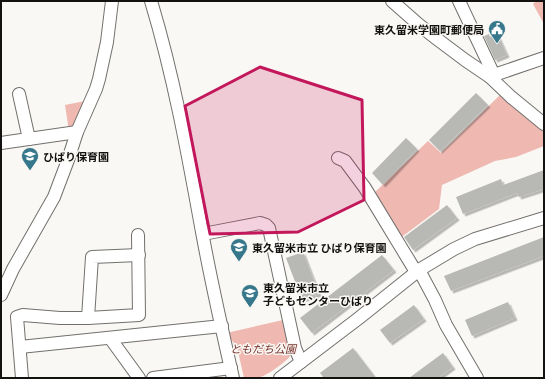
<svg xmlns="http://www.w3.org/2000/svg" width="545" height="379" viewBox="0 0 545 379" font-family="Georgia,'Noto Sans JP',serif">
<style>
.green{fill:#efb9b2}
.building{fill:#b8b9b5;filter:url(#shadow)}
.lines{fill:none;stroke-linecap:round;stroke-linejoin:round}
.minor-casing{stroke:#72706d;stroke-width:14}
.minor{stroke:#fff;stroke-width:12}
.marked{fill:#c2185b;fill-opacity:0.2;stroke:#c2185b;stroke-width:3;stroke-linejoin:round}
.labels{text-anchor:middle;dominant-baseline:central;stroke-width:3;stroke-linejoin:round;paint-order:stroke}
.poi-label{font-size:11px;font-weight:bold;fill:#131211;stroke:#faf8f4;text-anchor:start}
.park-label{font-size:11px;font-style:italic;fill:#78332d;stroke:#faf8f4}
</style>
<defs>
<filter id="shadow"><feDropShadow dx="2.5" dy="2.5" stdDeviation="0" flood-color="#0004"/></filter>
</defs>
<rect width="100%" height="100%" fill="#faf8f4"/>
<g class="green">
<path d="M 536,1 L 544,1 L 544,24 L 533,4 Z"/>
<path d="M 501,94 L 544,131 L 544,146 L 516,157 L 495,161 L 442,185 L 439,209 L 399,239 L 372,195 L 428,141 L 441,153 Z"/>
<path d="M 85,101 L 74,130 L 69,131 L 65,105 Z"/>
<path d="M 283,320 L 290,356 C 285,363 265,377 257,378 C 253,378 248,378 244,378 L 237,347 L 226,333 Z"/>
</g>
<g class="building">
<path d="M 497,33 L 507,55 L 495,60 L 484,36 L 489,34 L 490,37 Z"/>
<path d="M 476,93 L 488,105 L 440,151 L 429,140 Z"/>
<path d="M 406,138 L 417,149 L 383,185 L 372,173 Z"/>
<path d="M 544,170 L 544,189 L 519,197 L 517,193 L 463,214 L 456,197 L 501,179 L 503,185 Z"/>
<path d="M 447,205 L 457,218 L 413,250 L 404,237 Z"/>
<path d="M 544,237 L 544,256 L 451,291 L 444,276 Z"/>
<path d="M 303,252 L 319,294 L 302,300 L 286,258 Z"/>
<path d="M 382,255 L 394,270 L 312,333 L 300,318 Z"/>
<path d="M 508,302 L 515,318 L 472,336 L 465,320 Z"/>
<path d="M 414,305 L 424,319 L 390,343 L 380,330 Z"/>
<path d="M 353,348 L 376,378 L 324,378 L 320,373 Z"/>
<path d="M 443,353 L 453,367 L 438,378 L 409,378 Z"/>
</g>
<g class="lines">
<defs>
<g id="minor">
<path d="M 151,1 C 174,77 188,155 202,232 C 211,281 222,330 233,378"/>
<path d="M 392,1 L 418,24 L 437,39 L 465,60 L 490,77 L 511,97 L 544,124"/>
<path d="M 459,1 L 494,75"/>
<path d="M 490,77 L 494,75 L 544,58"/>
<path d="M 19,94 L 29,139"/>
<path d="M 1,143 L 77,132"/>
<path d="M 338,158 L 345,161 L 365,188 L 416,272"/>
<path d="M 203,234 L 260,223 L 266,225 L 269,228 L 295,348 L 301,362"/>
<path d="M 419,270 L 435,300 L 446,325 L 477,378"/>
<path d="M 1,295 L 13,269 L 54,197 L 68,160 L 77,132 L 96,89 L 99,79 L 107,42 L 112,1"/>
<path d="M 88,318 L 92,257 L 139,255"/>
<path d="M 110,338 L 139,378"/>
<path d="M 20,347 L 222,326"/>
<path d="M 22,378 L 17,317 L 23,315 L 60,318 L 88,318 L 139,315 L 138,235"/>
<path d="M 153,378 L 231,368"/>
<path d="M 280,378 L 359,318 L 419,270 L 454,249 L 475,239 L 544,218"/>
</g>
</defs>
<use href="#minor" class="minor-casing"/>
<use href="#minor" class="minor"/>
</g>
<path class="marked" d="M 260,67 L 362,100 L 364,200 L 298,232 L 210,234 L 185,106 Z"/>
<defs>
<symbol id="civic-pin" viewBox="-11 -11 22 30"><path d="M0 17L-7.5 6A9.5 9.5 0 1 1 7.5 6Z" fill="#37778b" stroke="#faf8f4"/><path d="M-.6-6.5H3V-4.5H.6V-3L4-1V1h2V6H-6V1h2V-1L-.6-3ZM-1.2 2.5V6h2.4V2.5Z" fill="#fff"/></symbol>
<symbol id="school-pin" viewBox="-11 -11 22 30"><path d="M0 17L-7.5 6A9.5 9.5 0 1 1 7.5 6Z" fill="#37778b" stroke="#faf8f4"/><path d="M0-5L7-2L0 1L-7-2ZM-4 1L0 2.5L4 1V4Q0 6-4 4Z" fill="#fff"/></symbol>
</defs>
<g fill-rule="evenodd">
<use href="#civic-pin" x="487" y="19" width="20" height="27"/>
<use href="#school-pin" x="20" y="146" width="20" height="27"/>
<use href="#school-pin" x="229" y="237" width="20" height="27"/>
<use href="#school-pin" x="240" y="283" width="20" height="27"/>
</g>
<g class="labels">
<g class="poi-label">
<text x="484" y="29" text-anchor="end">東久留米学園町郵便局</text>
<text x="43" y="156">ひばり保育園</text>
<text x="252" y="247">東久留米市立 ひばり保育園</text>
<text x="263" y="287">東久留米市立<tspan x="263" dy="13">子どもセンターひばり</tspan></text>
</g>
<g class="park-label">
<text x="263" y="348">ともだち公園</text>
</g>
</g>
<rect width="545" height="379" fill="none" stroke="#131211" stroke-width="4"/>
</svg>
